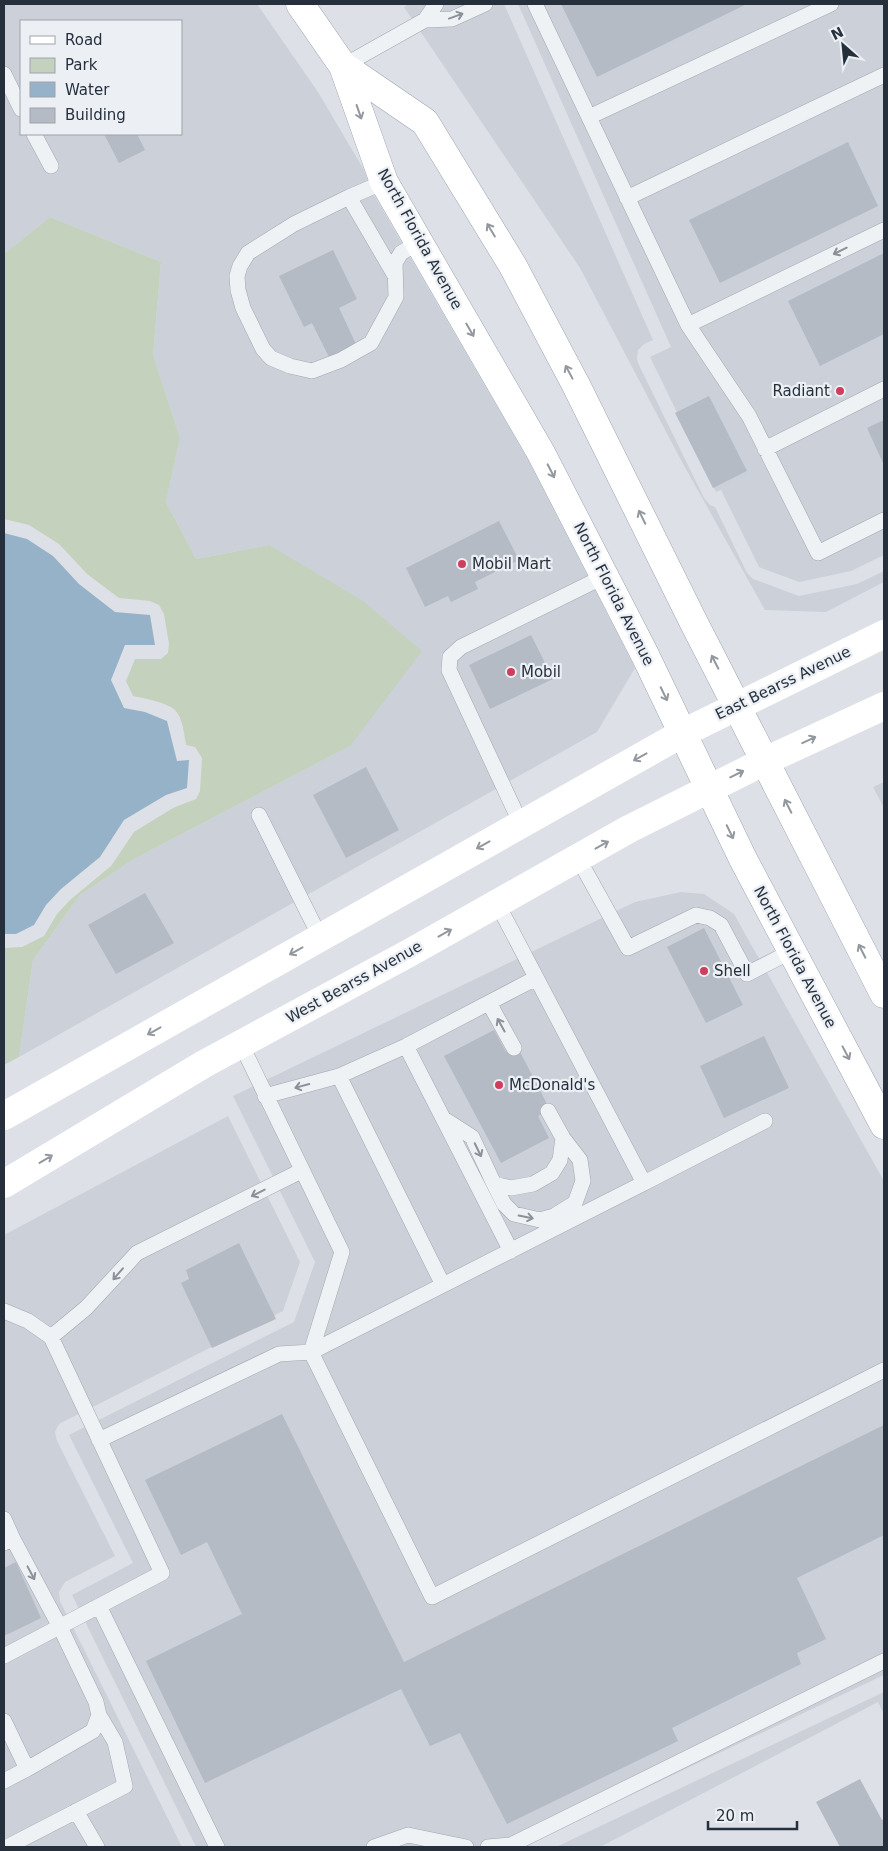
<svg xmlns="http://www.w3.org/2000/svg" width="888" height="1851" viewBox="0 0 888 1851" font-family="'DejaVu Sans',sans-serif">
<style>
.built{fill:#cbd0d9;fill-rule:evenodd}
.green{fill:#c4d1bd}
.water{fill:#96b2c8}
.building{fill:#b4bbc4}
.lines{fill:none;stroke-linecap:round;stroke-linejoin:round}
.lane-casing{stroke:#a2a8b1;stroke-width:16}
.primary-casing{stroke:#9ca6b3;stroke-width:29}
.lane{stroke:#eff2f5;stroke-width:15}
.secondary{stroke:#fff;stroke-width:28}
.primary{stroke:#fff;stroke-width:28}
.oneway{stroke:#8a9199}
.oneway2{stroke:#92989e}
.poi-dot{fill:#d03e5d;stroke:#ecf0f5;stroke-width:2}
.labels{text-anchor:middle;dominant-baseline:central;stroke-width:4.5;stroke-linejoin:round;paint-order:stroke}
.street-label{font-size:15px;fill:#26303d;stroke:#ecf0f5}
.poi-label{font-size:15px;fill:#26303d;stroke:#ecf0f5;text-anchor:start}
</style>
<rect width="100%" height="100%" fill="#dde1e7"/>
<path class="built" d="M 4,4 L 257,4 L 318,92 L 364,170 L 371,190 L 528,460 L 635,668 L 597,732 L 19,1057 L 33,960 L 80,895 L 134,859 L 350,746 L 269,545 L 196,559 L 166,502 L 180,438 L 153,355 L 161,262 L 50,217 L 4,254 ZM 21,21 L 181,21 L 181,134 L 21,134 Z
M 409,4 L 504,4 L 653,340 L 644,344 L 638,350 L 637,358 L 638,363 L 704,498 L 710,505 L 715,507 L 747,573 L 753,579 L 799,596 L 857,584 L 884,571 L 884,582 L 826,612 L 765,610 L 682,462 L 580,268 L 404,7 Z
M 518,4 L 884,4 L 884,555 L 851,571 L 799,582 L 759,567 L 721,490 L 716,492 L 650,357 L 671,347 Z
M 884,782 L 884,808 L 873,787 Z
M 681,892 L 704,894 L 734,914 L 884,1181 L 884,1675 L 521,1847 L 196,1847 L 72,1595 L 133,1563 L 69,1435 L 294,1322 L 315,1262 L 233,1096 L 635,902 Z
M 228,1116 L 300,1262 L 283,1311 L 59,1424 L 55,1432 L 57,1441 L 115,1556 L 65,1582 L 59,1592 L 60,1601 L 182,1847 L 4,1847 L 4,1235 Z
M 884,1692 L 884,1714 L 878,1702 L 600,1847 L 556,1847 Z"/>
<path class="green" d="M 50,217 L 161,262 L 153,355 L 180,438 L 166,502 L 196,559 L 269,545 L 363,601 L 422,651 L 350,746 L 134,859 L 80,895 L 33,960 L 19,1057 L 4,1065 L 4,948 L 22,947 L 44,936 L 57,914 L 70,900 L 111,866 L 134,832 L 173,808 L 196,799 L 200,791 L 202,758 L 195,747 L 186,745 C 184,735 183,718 175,710 C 168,703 144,698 133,696 L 126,681 L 135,659 L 161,659 L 168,653 L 169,644 L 164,614 L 159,605 L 150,601 L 119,598 L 87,574 L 59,544 L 29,525 L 4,519 L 4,254 Z"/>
<path class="water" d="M 4,533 L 27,539 L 53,556 L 79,584 L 115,612 L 150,615 L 155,645 L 125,645 L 111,680 L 124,708 L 145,712 L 167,721 L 177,761 L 189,760 L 187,788 L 166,795 L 124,820 L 100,857 L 61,889 L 46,905 L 34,925 L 16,934 L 4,934 Z"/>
<path class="building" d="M 561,4 L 747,4 L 597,77 Z
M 104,134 L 137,134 L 145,150 L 119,163 Z
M 848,142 L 878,206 L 720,283 L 689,220 Z
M 333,250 L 357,299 L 339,308 L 356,344 L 329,357 L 312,323 L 304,327 L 279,276 Z
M 884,253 L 884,334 L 820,366 L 788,301 Z
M 709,396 L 747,471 L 713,488 L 675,413 Z
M 884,420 L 884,465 L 867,428 Z
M 499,521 L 519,560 L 475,582 L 478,589 L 451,602 L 448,596 L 425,607 L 406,568 Z
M 531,635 L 553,679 L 490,709 L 469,665 Z
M 366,767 L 399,830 L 346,858 L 313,795 Z
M 145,893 L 174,943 L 116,974 L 88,925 Z
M 704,928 L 743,1005 L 706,1023 L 667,947 Z
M 494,1030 L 506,1052 L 517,1046 L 550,1110 L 538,1116 L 549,1138 L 501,1163 L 444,1056 Z
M 764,1036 L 789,1088 L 724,1118 L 700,1066 Z
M 239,1243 L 276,1319 L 212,1348 L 181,1283 L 189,1279 L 186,1270 Z
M 282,1414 L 404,1662 L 884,1425 L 884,1535 L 797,1578 L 826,1639 L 797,1653 L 801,1664 L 672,1728 L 678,1741 L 507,1824 L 460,1733 L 430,1746 L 401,1689 L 205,1783 L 146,1661 L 242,1614 L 207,1542 L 181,1555 L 145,1480 Z
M 16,1562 L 41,1618 L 4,1636 L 4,1568 Z
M 860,1779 L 882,1820 L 884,1819 L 884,1847 L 840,1847 L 816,1802 Z"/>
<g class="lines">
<defs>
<path id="lane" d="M 535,4 L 688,325 L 749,416 L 818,553 L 884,520
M 425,20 L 452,19 L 485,4
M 343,66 L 425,20 L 436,4
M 4,74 L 21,109
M 589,117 L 831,4
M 34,134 L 51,166
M 384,182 L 349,197 L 294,224 L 248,253 L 240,266 L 237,276 L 238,290 L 243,308 L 263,349 L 271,358 L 290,366 L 312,371 L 341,360 L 371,343 L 396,297 L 395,263 L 401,253 L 419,242
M 349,197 L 394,274
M 627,198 L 884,75
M 688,325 L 884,230
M 765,449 L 884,389
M 259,815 L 320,937
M 521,824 L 449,670 L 450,657 L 461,647 L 605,576
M 578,858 L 628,948 L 696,915 L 710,918 L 721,925 L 747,974 L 792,951
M 489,1003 L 514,1048
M 241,1044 L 342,1252 L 311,1352 L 432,1597 L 884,1370
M 406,1046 L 511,1251
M 339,1076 L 443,1285
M 265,1096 L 339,1076 L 406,1046 L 536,978
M 444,1119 L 472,1137 L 494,1184 L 511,1188 L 533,1184 L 552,1173 L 560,1160 L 563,1138
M 644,1183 L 765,1121
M 494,1184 L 504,1204 L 514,1214 L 540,1220 L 554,1216 L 575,1203 L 583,1181 L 580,1160 L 563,1138 L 548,1111
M 4,1311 L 28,1321 L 51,1337 L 162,1573 L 99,1606 L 217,1847
M 51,1337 L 86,1308 L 137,1253 L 301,1171
M 99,1440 L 279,1354 L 311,1352 L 644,1183 L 497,903
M 4,1519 L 13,1539
M 4,1543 L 13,1539 L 60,1627 L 96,1702 L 99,1715 L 93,1731 L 27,1769 L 4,1721
M 4,1656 L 99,1606
M 4,1781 L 27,1769
M 76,1811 L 97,1847
M 7,1847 L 125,1786 L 115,1742 L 99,1715
M 374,1847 L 408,1835 L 466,1847
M 488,1847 L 511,1845 L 884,1661"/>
<path id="primary" d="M 300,4 L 343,66 L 384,182 L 541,453 L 645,655 L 743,859 L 884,1125
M 343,66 L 425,122 L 513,266 L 576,385 L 693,621 L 884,994"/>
</defs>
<use href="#lane" class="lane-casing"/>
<use href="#primary" class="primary-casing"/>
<use href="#lane" class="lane"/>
<path class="secondary" d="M 4,1116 L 683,733 L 884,634
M 4,1184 L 204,1064 L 411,952 L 629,829 L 765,761 L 884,706"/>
<use href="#primary" class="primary"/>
</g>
<defs><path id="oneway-shaft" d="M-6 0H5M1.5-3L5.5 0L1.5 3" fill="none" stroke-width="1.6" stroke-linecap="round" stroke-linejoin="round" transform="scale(1.25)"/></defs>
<g class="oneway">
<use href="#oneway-shaft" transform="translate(456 16) rotate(-20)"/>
<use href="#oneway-shaft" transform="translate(840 251) rotate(154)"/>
<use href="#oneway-shaft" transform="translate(501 1025) rotate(-119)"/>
<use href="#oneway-shaft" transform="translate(302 1086) rotate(165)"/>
<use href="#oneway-shaft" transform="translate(478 1150) rotate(64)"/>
<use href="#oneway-shaft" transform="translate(258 1193) rotate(153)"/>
<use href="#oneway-shaft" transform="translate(526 1217) rotate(11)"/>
<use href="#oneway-shaft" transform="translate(118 1274) rotate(131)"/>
<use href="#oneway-shaft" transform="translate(31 1573) rotate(62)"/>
</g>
<g class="oneway2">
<use href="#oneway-shaft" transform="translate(359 112) rotate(71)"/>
<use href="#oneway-shaft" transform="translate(491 230) rotate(-121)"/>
<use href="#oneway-shaft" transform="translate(470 330) rotate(60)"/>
<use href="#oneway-shaft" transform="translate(569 372) rotate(-118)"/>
<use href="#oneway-shaft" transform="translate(551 471) rotate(63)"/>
<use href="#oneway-shaft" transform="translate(642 517) rotate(-116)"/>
<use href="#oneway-shaft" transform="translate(715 662) rotate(-117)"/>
<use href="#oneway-shaft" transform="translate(664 694) rotate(64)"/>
<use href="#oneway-shaft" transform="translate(809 740) rotate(-25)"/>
<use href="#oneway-shaft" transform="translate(640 757) rotate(151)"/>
<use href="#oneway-shaft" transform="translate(737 774) rotate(-26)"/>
<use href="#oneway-shaft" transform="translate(788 806) rotate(-117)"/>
<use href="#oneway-shaft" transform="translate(730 832) rotate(64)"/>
<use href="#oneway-shaft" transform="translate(483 845) rotate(151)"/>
<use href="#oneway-shaft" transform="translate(602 845) rotate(-29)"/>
<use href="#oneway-shaft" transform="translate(445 933) rotate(-29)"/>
<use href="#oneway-shaft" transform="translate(296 951) rotate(151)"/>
<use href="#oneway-shaft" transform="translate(862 951) rotate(-117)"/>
<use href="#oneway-shaft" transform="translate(154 1031) rotate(151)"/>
<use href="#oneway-shaft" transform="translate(846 1053) rotate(62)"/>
<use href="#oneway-shaft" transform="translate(46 1159) rotate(-31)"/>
</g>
<g class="poi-dot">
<circle cx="840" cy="391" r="5"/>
<circle cx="462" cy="564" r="5"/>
<circle cx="511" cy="672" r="5"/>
<circle cx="704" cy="971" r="5"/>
<circle cx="499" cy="1085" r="5"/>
</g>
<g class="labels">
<g class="street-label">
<text transform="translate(420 239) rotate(61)">North Florida Avenue</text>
<text transform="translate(614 594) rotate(63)">North Florida Avenue</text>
<text transform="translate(783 683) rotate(-26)">East Bearss Avenue</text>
<text transform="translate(795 957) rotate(62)">North Florida Avenue</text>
<text transform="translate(354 982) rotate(-29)">West Bearss Avenue</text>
</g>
<g class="poi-label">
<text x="830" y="391" text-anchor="end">Radiant</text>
<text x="472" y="564">Mobil Mart</text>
<text x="521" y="672">Mobil</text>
<text x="714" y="971">Shell</text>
<text x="509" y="1085">McDonald's</text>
</g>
</g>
<rect width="888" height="1851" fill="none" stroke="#26303d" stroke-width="10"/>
<rect x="20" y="20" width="162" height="115" fill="#ecf0f5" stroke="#9da3ab"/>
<rect x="30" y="36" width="25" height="8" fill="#ffffff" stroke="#9da3ab"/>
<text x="65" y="45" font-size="15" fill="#26303d">Road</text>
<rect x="30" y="58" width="25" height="15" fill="#c4d1bd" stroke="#9da3ab"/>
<text x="65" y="70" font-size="15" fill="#26303d">Park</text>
<rect x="30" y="82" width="25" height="15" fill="#96b2c8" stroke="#9da3ab"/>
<text x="65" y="95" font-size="15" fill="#26303d">Water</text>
<rect x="30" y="108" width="25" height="15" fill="#b4bbc4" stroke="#9da3ab"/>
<text x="65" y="120" font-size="15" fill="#26303d">Building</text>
<g transform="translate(843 45) rotate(333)" stroke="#ecf0f5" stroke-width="4" paint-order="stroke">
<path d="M0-4L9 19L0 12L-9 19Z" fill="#26303d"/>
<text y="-8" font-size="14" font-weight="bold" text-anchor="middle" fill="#26303d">N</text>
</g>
<path d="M708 1821v8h89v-8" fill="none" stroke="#26303d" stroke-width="2.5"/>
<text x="716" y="1821" font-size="15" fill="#26303d" stroke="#ecf0f5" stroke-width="4" paint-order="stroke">20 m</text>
</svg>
